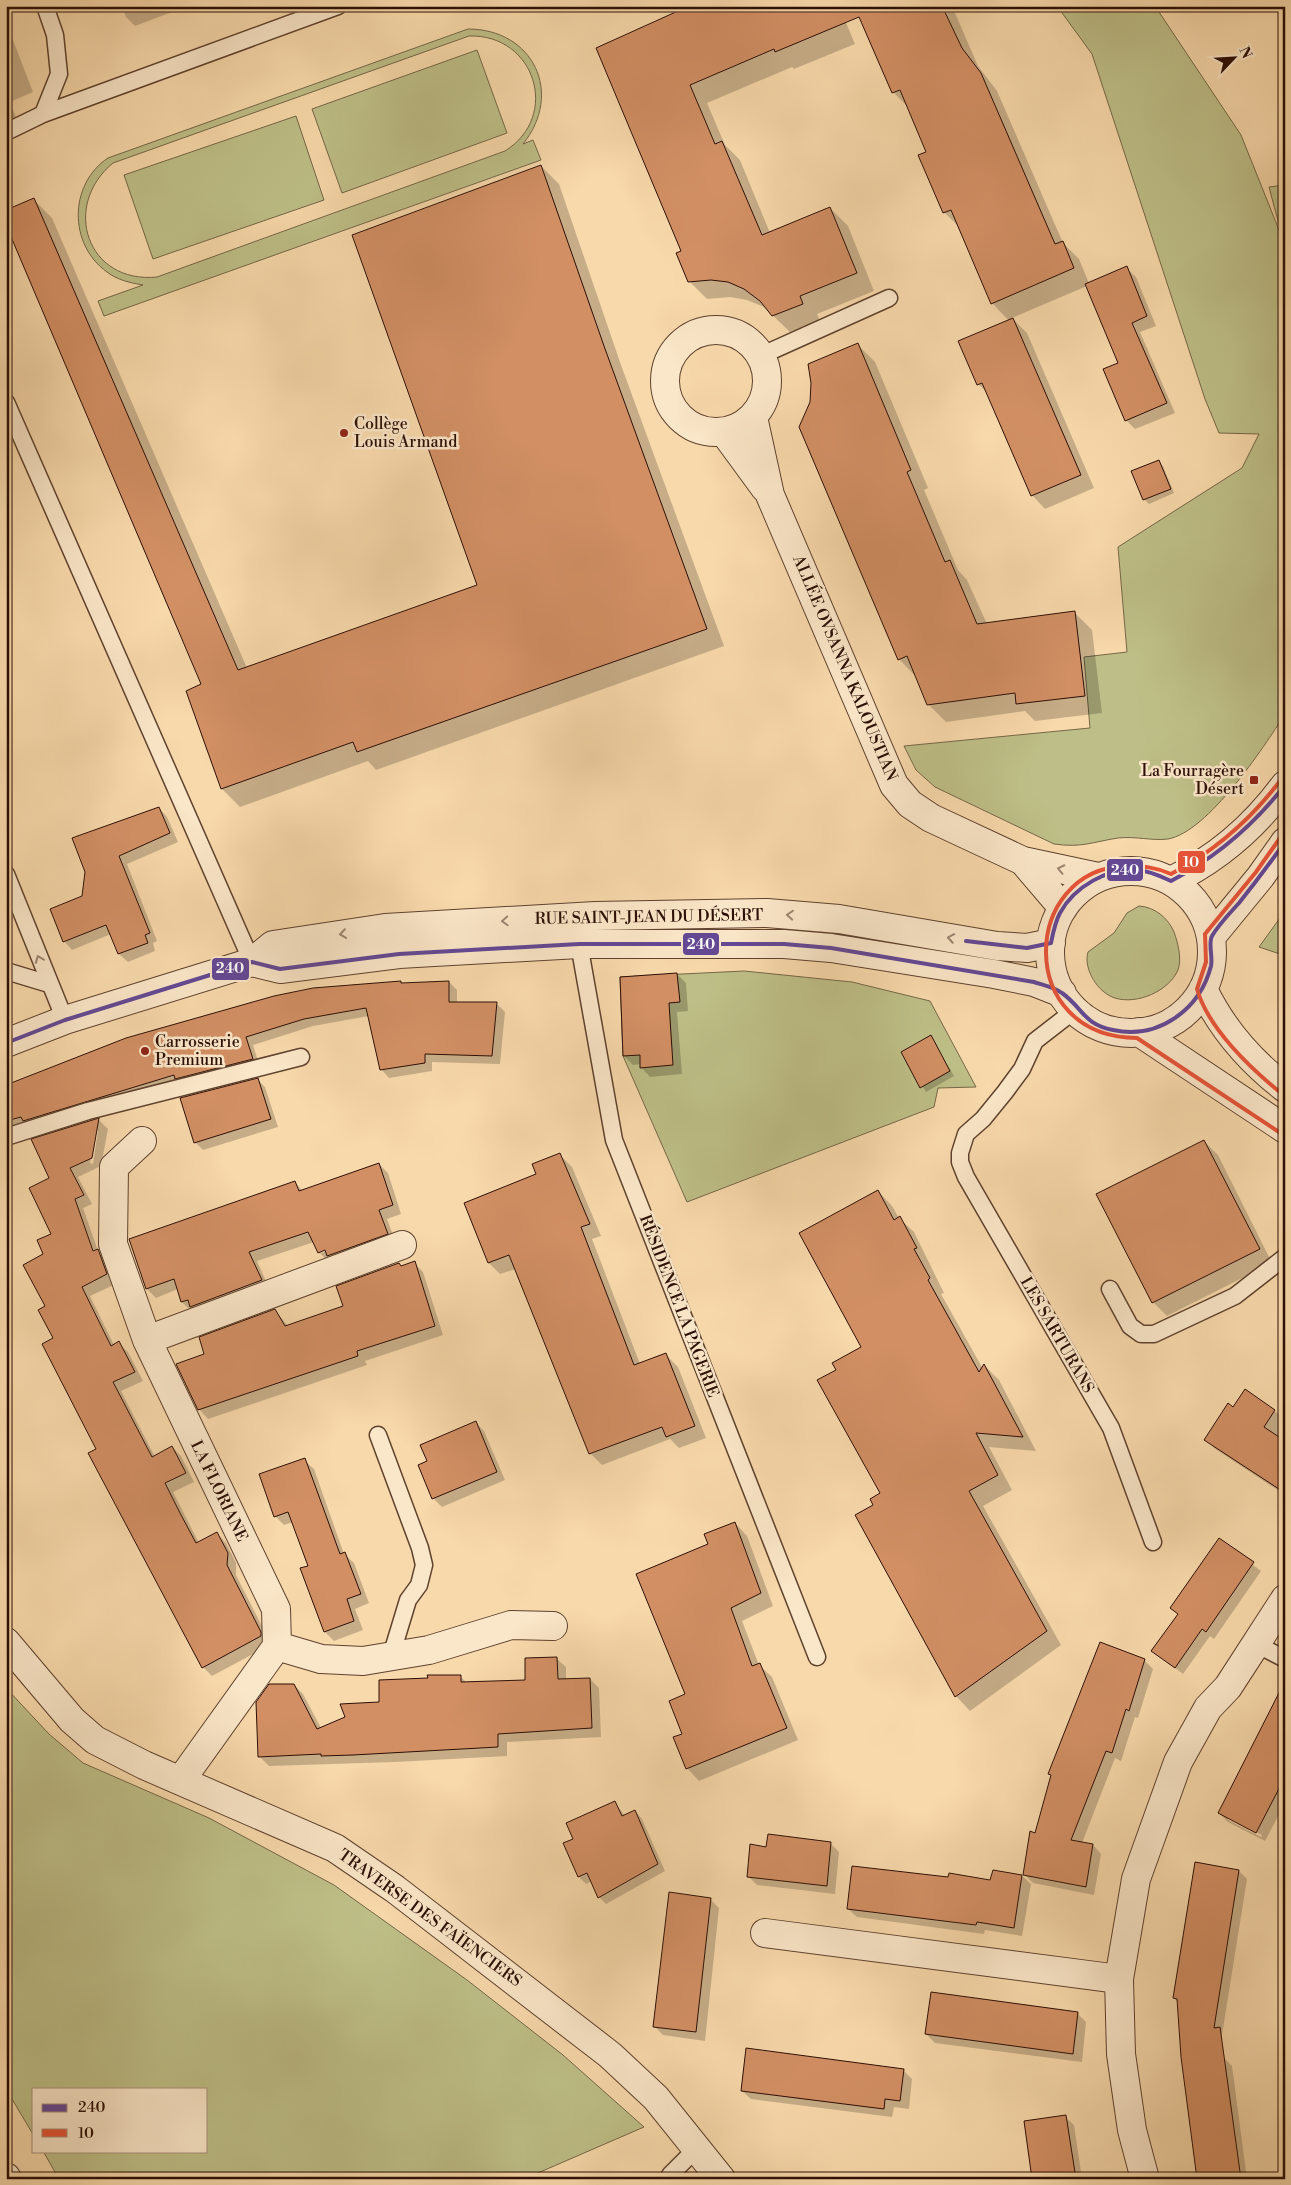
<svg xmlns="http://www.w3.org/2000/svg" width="1291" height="2185" viewBox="0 0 1291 2185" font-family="'Libre Bodoni',serif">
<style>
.green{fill:#bebf88;stroke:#756746;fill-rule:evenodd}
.shadow{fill:#0003;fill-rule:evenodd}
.building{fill:#d28f64;stroke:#2c0f05}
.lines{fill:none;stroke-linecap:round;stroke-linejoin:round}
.service-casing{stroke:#5f422e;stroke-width:19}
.minor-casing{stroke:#5f422e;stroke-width:30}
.tertiary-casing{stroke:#5f422e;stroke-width:30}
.service{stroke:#fae6c8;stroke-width:16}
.minor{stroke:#fae6c8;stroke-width:28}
.tertiary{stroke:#fae6c8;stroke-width:28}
.bus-1-casing{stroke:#fae6c8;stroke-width:8}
.bus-2-casing{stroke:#fae6c8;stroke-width:8}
.bus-1{stroke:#634895;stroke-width:4}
.bus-2{stroke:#e75337;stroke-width:4}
.oneway{stroke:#9d8570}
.poi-dot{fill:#8f2418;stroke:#fae6c8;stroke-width:2}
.labels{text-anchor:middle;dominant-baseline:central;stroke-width:5;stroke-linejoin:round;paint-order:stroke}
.poi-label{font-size:16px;fill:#2c0f05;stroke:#fae6c8;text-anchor:start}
.street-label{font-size:16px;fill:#2c0f05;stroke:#fae6c8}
.line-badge{stroke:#fae6c8;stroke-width:2}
.badge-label{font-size:14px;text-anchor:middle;font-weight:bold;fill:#fff}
</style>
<rect width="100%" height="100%" fill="#f8d9ab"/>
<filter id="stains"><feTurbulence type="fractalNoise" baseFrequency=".004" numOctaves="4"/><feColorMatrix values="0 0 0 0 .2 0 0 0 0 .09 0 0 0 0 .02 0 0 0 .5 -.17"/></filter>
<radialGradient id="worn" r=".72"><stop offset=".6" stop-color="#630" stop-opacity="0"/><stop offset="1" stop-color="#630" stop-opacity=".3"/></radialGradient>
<path class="green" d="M 1057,6 L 1155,6 L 1241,135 L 1283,240 L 1269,187 L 1285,185 L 1285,714 C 1264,747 1208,832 1168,839 C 1152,841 1135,836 1118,838 C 1092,842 1082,848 1054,844 L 935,787 L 916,770 L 904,746 L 1090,728 L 1084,657 L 1127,652 L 1118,547 L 1242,468 L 1259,434 L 1219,433 L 1205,399 L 1092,54 Z
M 468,29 C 533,29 564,93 523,144 L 533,140 L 541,160 L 104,316 L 98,301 L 143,285 C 131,283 117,280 107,272 C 68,244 69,184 108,158 ZM 469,36 C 535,34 561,116 505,151 L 157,277 C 87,284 61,206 113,163 Z
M 477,50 L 507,133 L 342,193 L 312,109 Z
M 296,116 L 324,200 L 153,259 L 124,175 Z
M 1139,906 C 1155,907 1168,918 1174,932 C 1178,943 1182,959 1178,970 C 1169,991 1137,1005 1115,998 C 1098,993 1083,969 1088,952 L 1114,933 L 1127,913 Z
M 1285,911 L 1285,949 L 1280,954 L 1259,947 Z
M 744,971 L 852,982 L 930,1001 L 976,1087 L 938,1088 L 934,1107 L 687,1202 L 623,1056 L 620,977 Z
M 6,1688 L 49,1734 L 83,1763 L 209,1818 L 334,1885 L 467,1980 L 563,2055 L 644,2127 L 524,2179 L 59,2179 L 43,2151 L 206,2151 L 206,2089 L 34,2089 L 34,2136 L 6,2089 Z"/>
<path class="shadow" d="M 122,6 L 188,6 L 135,26 L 126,17 Z
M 693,6 L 839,6 L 855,44 L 794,69 L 792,67 L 707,103 L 725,145 L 740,160 L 770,233 L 830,208 L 848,226 L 874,291 L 817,314 L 820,321 L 791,333 L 764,307 L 747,300 L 730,297 L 707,299 L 689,281 L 635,30 Z
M 871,6 L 952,6 L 978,66 L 997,91 L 1063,243 L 1079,259 L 1089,283 L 1126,268 L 1136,277 L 1156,326 L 1140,332 L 1175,413 L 1135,429 L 1126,420 L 1120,363 L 1087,286 L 1012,318 L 1027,333 L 1094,488 L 1045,509 L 1032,495 L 989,394 L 978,384 L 1009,321 L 992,303 L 961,229 L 944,212 L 927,152 L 910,109 L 893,92 Z
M 6,22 L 33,92 L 10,102 L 16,117 L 6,121 Z
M 541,166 L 559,184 L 621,365 L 724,646 L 376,770 L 368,761 L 240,807 L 222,789 L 187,691 L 203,685 L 34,200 L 52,218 L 247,668 L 478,586 Z
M 857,344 L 875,362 L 928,488 L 924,490 L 958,570 L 967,580 L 987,624 L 1074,612 L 1092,630 L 1102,713 L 1035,721 L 1025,711 L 946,722 L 928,704 L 917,678 L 899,659 Z
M 1158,461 L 1163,466 L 1174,493 L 1149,504 L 1144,499 Z
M 159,808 L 167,817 L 178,842 L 127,864 L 157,941 L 153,943 L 155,951 L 128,962 L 119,954 L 111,934 L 72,950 L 64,941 L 84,897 Z
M 677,974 L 686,983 L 688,1011 L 677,1012 L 682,1074 L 650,1077 L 641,1067 L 641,1064 L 633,1065 L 624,1056 Z
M 400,982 L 402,984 L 449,982 L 457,990 L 457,1003 L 497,1004 L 505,1012 L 500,1064 L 432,1062 L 432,1071 L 389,1078 L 381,1069 L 369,1016 L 313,1026 L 253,1045 L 260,1067 L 10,1130 L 6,1127 L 6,1086 Z
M 930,1037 L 954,1076 L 926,1092 L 902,1052 Z
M 258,1080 L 265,1087 L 278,1127 L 203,1150 L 195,1142 Z
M 99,1120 L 108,1129 L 101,1166 L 78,1177 L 92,1204 L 83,1208 L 98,1251 L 107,1260 L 116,1284 L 90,1296 L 114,1345 L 118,1343 L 128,1352 L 143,1381 L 121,1391 L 155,1457 L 172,1447 L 181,1456 L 194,1482 L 173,1492 L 199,1543 L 217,1534 L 226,1543 L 236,1563 L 236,1575 L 270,1642 L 270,1645 L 212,1676 L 203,1667 L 98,1449 L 54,1338 L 46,1306 L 45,1254 L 53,1234 L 51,1178 L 33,1140 ZM 96,1131 L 98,1131 L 93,1164 L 90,1163 Z
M 1204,1141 L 1218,1155 L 1272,1263 L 1167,1316 L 1153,1302 Z
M 560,1155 L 572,1167 L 601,1236 L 592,1239 L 640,1364 L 666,1355 L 678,1367 L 706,1438 L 679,1448 L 670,1439 L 602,1465 L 590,1453 L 516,1269 L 500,1274 L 489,1263 L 538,1175 Z
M 379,1164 L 388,1173 L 401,1214 L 387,1219 L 396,1243 L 328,1261 L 319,1252 L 314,1242 L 257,1261 L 270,1290 L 191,1311 L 182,1302 L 178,1289 L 156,1298 L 147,1289 L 130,1240 L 295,1183 L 303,1191 ZM 330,1247 L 331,1249 L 321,1253 L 321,1250 Z
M 878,1191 L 892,1206 L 899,1218 L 914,1232 L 944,1293 L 941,1294 L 983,1369 L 985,1366 L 999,1380 L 1036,1451 L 989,1447 L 1012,1490 L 983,1506 L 1061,1645 L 970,1711 L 956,1696 L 875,1506 L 881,1493 L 837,1370 L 863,1347 Z
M 414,1263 L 423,1272 L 443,1335 L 365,1361 L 367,1365 L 208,1419 L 199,1409 L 275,1310 L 288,1326 L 344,1307 L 402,1267 Z
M 1245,1391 L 1285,1418 L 1285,1495 L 1214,1448 L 1206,1439 L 1234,1408 Z
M 476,1423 L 484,1431 L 505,1480 L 442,1507 L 433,1498 L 428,1462 Z
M 304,1460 L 314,1469 L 344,1554 L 354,1563 L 369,1603 L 355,1609 L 363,1630 L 334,1641 L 325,1632 L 309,1566 L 293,1522 L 284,1525 L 275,1516 Z
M 735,1523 L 747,1536 L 773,1606 L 742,1621 L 759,1665 L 772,1677 L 798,1740 L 699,1781 L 687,1768 L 684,1735 L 709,1545 Z
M 1220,1540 L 1261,1571 L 1214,1639 L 1210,1636 L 1183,1674 L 1153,1651 L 1179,1615 L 1172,1608 Z
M 556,1658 L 566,1667 L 566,1680 L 590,1679 L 599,1688 L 601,1737 L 507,1742 L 507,1756 L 395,1762 L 269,1766 L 259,1756 L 294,1685 L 303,1694 L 321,1728 L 380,1703 L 460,1676 L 467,1683 L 527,1681 Z
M 1144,1660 L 1153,1669 L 1138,1718 L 1135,1717 L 1121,1761 L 1115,1758 L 1082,1843 L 1093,1845 L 1101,1854 L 1094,1895 L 1033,1883 L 1024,1874 L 1052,1776 L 1049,1774 Z
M 1285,1696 L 1285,1803 L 1265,1841 L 1228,1822 L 1219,1813 ZM 1228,1817 L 1262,1835 L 1261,1837 L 1228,1820 Z
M 615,1803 L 625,1816 L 635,1811 L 642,1819 L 665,1871 L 606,1904 L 599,1897 L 592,1881 L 586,1884 L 579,1877 L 574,1840 Z
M 831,1844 L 839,1852 L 835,1894 L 757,1885 L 748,1876 L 767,1849 Z
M 1239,1871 L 1247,1879 L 1218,2060 L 1224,2058 L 1232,2066 L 1247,2179 L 1198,2179 L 1178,2002 L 1174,1998 Z
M 1022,1876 L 1031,1884 L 1022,1936 L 985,1930 L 984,1934 L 857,1917 L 848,1909 L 949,1878 L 991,1881 Z
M 710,1899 L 719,1908 L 705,2041 L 663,2035 L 654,2026 Z
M 1077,2013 L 1086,2022 L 1082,2062 L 935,2043 L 926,2034 Z
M 903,2070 L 912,2079 L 909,2109 L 894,2107 L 892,2117 L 751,2099 L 742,2091 Z
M 1065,2117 L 1074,2125 L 1082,2179 L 1034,2179 Z
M 873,2173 L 879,2179 L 845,2179 Z"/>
<path class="building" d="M 689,6 L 942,6 L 962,48 L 981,73 L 1055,244 L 1063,241 L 1074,268 L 991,304 L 951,210 L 943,213 L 918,155 L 926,152 L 900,90 L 892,93 L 859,17 L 775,52 L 774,49 L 690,85 L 715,144 L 722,141 L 762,235 L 830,207 L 857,273 L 800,296 L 803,304 L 772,316 L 760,301 L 744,289 L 728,282 L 711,280 L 688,282 L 676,253 L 681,251 L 596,48 Z
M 541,165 L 604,346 L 707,629 L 357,752 L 353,742 L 221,789 L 186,691 L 201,684 L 6,225 L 6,210 L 34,198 L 238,670 L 477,585 L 352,235 Z
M 1127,266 L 1147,316 L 1132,323 L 1167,403 L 1125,421 L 1103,369 L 1118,363 L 1085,284 Z
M 1013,318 L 1081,475 L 1031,496 L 982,383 L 977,385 L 958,341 Z
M 858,343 L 911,470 L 907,472 L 945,562 L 950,560 L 977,624 L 1075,611 L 1085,696 L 1016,704 L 1015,693 L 927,705 L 907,656 L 898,660 L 799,427 L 810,402 L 811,383 L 808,364 Z
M 1159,460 L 1171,489 L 1143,500 L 1131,471 Z
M 159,807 L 170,833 L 119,856 L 150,933 L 145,935 L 148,943 L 118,954 L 106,925 L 63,942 L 50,909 L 82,896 L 85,872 L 72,838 Z
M 677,973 L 680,1002 L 669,1003 L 673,1065 L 640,1068 L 640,1055 L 623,1056 L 620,977 Z
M 401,981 L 401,983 L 449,981 L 449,1002 L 497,1002 L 492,1056 L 425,1054 L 425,1063 L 380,1070 L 366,1008 L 304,1019 L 246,1037 L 253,1059 L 175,1079 L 174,1075 L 23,1121 L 21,1117 L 6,1121 L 6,1085 L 126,1038 L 274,996 L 313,988 Z
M 931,1035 L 950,1071 L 920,1088 L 901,1052 Z
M 258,1078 L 271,1119 L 194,1143 L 180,1098 Z
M 99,1118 L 92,1158 L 70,1168 L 84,1195 L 75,1199 L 93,1251 L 98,1249 L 107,1274 L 82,1287 L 111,1346 L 119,1341 L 135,1372 L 113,1382 L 152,1457 L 172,1446 L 186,1473 L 165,1483 L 180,1513 L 196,1543 L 217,1532 L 228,1553 L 227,1565 L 261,1632 L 261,1636 L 202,1668 L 88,1453 L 96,1449 L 42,1344 L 53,1338 L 38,1310 L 45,1306 L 23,1265 L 43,1254 L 37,1240 L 51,1234 L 29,1188 L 49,1178 L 31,1139 Z
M 1204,1140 L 1260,1249 L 1152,1303 L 1096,1194 Z
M 560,1153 L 590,1224 L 581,1227 L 634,1365 L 666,1353 L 695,1426 L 666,1437 L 662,1427 L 589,1454 L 509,1255 L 488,1263 L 464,1203 L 536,1174 L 532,1164 Z
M 379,1163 L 393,1205 L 379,1210 L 388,1234 L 327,1256 L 325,1250 L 318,1253 L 308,1232 L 249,1252 L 262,1280 L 190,1307 L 188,1300 L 181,1302 L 174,1279 L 146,1289 L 129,1239 L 295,1181 L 299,1191 Z
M 878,1190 L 894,1220 L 900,1216 L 917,1248 L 914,1249 L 930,1278 L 928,1280 L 979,1372 L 984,1364 L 1023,1437 L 976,1433 L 998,1475 L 969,1491 L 1047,1631 L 955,1697 L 855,1515 L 873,1505 L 870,1499 L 880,1493 L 817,1380 L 836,1370 L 832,1363 L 861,1347 L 799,1233 Z
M 415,1261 L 435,1326 L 357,1351 L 358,1356 L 198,1410 L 176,1364 L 204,1354 L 199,1337 L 275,1309 L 285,1326 L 343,1306 L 336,1286 L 399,1263 L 401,1266 Z
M 1245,1389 L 1275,1410 L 1264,1427 L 1285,1441 L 1285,1493 L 1204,1440 L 1228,1403 L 1233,1407 Z
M 476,1421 L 497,1472 L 432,1499 L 418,1465 L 427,1461 L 420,1445 Z
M 305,1458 L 340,1554 L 345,1552 L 361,1594 L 347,1599 L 354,1621 L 324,1632 L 300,1568 L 308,1566 L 288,1512 L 274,1517 L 259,1474 Z
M 735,1522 L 761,1593 L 731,1608 L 752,1666 L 760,1663 L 787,1728 L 686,1769 L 673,1737 L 682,1734 L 669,1701 L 685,1694 L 636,1574 L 708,1544 L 704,1534 Z
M 1219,1538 L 1254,1562 L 1206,1632 L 1202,1629 L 1175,1668 L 1151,1651 L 1178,1614 L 1170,1608 Z
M 1100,1642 L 1145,1659 L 1129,1711 L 1126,1709 L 1112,1753 L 1106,1751 L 1071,1840 L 1093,1844 L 1086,1887 L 1023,1875 L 1030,1831 L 1035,1833 L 1051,1775 L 1048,1774 Z
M 557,1657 L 558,1679 L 590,1678 L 592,1728 L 498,1734 L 498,1747 L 353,1755 L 321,1756 L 321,1754 L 258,1757 L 256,1702 L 269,1684 L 294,1684 L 317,1729 L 345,1717 L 340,1704 L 379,1702 L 379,1680 L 428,1678 L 427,1675 L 461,1675 L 461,1682 L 525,1680 L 525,1658 Z
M 1285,1681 L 1285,1777 L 1256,1833 L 1218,1813 Z
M 615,1801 L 622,1816 L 635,1810 L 658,1864 L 598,1898 L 587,1873 L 578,1877 L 563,1843 L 573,1839 L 566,1823 Z
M 768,1834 L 831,1842 L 827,1886 L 747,1877 L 750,1844 L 766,1847 Z
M 1195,1862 L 1239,1870 L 1214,2028 L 1220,2027 L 1241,2179 L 1197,2179 L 1181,2057 L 1177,1999 L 1173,1998 Z
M 852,1866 L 948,1877 L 949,1873 L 990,1880 L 993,1870 L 1022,1875 L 1014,1928 L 977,1922 L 976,1925 L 847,1909 Z
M 669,1892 L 711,1898 L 696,2032 L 653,2027 Z
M 931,1992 L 1078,2012 L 1073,2054 L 925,2034 Z
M 746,2048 L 904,2069 L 900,2101 L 885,2099 L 884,2109 L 741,2091 Z
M 1066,2115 L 1076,2179 L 1032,2179 L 1024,2121 Z"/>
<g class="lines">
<defs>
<path id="service" d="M 43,114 L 59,74 L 55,35 L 45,6
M 6,132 L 43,114 L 338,6
M 760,356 L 889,298
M 6,402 L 252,962
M 6,874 L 65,1020
M 579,944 L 614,1140 L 817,1657
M 6,971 L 49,984
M 1075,1010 L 1035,1041 L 1022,1069 L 1005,1092 L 983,1119 L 966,1134 L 960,1153 L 960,1162 L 966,1177 L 1111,1428 L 1153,1542
M 6,1137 L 88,1111 L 301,1057
M 1110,1289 L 1130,1326 L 1141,1334 L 1154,1334 L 1235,1296 L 1285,1257
M 378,1435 L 420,1548 L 424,1565 L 419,1585 L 408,1600 L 391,1656
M 1254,1643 L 1285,1659
M 670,2179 L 670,2175 L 697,2148"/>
<path id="minor" d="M665 381a51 51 0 1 1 102 0a51 51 0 1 1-102 0Z
M 753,417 L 770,495 L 894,785 L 910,804 L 931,818 L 1023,861 L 1098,877
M 724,432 L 765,488
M 1023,861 L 1063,908
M 142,1141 L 114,1167 L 113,1244 L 147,1340 L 276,1609 L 277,1646 L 181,1780
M 147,1340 L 402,1245
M 6,1642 L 72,1720 L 95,1740 L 144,1765 L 335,1848 L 395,1889 L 610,2055 L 656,2098 L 721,2179
M 277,1646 L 321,1659 L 363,1661 L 429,1650 L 511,1625 L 553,1626
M 765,1933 L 1119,1979
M 6,2177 L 7,2179
M 1145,2179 L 1132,2130 L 1121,2054 L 1119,1979 L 1136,1879 L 1178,1762 L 1208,1708 L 1228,1687 L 1285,1599"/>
<path id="tertiary" d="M1050 952a81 81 0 1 1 162 0a81 81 0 1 1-162 0Z
M 1171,881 C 1217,859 1255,826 1285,785
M 1211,937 L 1261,876 L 1285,842
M 252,962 L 280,969 L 399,954 L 579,944 L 784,944 L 831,948 L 994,974 L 1034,982 L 1062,993
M 1203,989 C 1222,1029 1250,1061 1285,1088
M 1139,1032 L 1285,1129
M 6,1043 L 65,1020 L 252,962 L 273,945 L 385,928 L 595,916 L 767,913 L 839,919 L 997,946 L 1027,948 L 1051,943"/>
</defs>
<use href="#service" class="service-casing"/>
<use href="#minor" class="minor-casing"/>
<use href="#tertiary" class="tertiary-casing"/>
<use href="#service" class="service"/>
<use href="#minor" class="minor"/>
<use href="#tertiary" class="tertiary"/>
<defs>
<path id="bus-1" d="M 966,941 L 1027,948 L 1051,943 C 1053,933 1055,922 1060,913 C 1074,887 1108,867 1138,870 C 1150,871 1160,876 1171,881 C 1217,857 1253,826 1285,785
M 6,1043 L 65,1020 L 252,962 L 280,969 L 399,954 L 579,944 L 784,944 L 831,948 L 1034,982 C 1043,985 1054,987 1062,993 C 1083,1008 1083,1024 1113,1030 C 1159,1040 1200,1009 1211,966 C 1213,957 1208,943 1212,936 C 1219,924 1230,913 1239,903 C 1255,883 1270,863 1285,842"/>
<path id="bus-2" d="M 1280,781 C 1250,820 1215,851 1171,874 C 1155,867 1143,866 1126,866 C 1021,869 1014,1037 1137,1038 L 1282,1134
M 1280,838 L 1256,872 L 1205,934 L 1206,962 L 1197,989 C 1208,1028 1250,1068 1281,1093"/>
</defs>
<use href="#bus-1" class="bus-1-casing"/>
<use href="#bus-2" class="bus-2-casing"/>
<use href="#bus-1" class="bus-1"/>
<use href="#bus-2" class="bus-2"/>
</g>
<defs><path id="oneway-chevron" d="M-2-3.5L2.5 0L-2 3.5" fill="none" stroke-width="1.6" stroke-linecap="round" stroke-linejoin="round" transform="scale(1.25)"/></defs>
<g class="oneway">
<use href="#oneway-chevron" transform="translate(1061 869) rotate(-168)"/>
<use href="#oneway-chevron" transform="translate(790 915) rotate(-175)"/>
<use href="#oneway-chevron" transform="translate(505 921) rotate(177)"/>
<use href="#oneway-chevron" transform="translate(343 934) rotate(172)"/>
<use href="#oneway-chevron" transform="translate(951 938) rotate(-170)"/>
<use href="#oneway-chevron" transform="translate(39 959) rotate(-111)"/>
</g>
<g class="poi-dot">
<circle cx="344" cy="433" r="5"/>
<rect x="1249" y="775" width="10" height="10" rx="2.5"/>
<circle cx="145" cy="1051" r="5"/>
</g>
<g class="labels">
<g class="poi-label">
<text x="354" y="424">Collège<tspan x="354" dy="18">Louis Armand</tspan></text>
<text x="1244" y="771" text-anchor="end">La Fourragère<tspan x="1244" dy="18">Désert</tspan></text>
<text x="155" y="1042">Carrosserie<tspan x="155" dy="18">Premium</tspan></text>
</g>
<g class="street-label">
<text transform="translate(845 668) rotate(67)">ALLÉE OVSANNA KALOUSTIAN</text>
<text transform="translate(649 917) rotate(-1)">RUE SAINT-JEAN DU DÉSERT</text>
<text transform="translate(679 1306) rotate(69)">RÉSIDENCE LA PAGERIE</text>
<text transform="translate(1057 1335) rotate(60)">LES SARTURANS</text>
<text transform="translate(219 1491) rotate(64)">LA FLORIANE</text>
<text transform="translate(430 1918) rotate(36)">TRAVERSE DES FAÏENCIERS</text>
</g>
</g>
<g class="line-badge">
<rect x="1177" y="850" width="29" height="24" rx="5" fill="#e75337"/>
<rect x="1106" y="858" width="38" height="24" rx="5" fill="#634895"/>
<rect x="682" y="932" width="38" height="24" rx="5" fill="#634895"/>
<rect x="211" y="957" width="39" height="24" rx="5" fill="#634895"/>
</g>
<g class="badge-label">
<text x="1191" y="867">10</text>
<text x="1125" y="875">240</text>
<text x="701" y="949">240</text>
<text x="230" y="973">240</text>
</g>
<rect width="1291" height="2185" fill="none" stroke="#f8d9ab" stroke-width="25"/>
<rect x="8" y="8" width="1276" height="2170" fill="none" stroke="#2c0f05" stroke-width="2.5"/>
<rect x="12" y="12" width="1266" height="2160" fill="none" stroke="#2c0f05"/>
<rect x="32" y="2088" width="175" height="65" fill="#fae6c8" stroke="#a8907a"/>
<rect x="42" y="2104" width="25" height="8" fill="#634895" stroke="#a8907a"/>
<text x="78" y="2112" font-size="15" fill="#2c0f05">240</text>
<rect x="42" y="2129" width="25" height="8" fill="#e75337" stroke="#a8907a"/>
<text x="78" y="2138" font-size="15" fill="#2c0f05">10</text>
<g transform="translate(1234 58) rotate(65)" stroke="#fae6c8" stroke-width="4" paint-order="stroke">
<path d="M0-4L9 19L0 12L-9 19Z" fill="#2c0f05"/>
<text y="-8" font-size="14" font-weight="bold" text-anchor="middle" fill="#2c0f05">N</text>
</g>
<rect width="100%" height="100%" filter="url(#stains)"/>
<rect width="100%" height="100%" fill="url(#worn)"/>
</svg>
